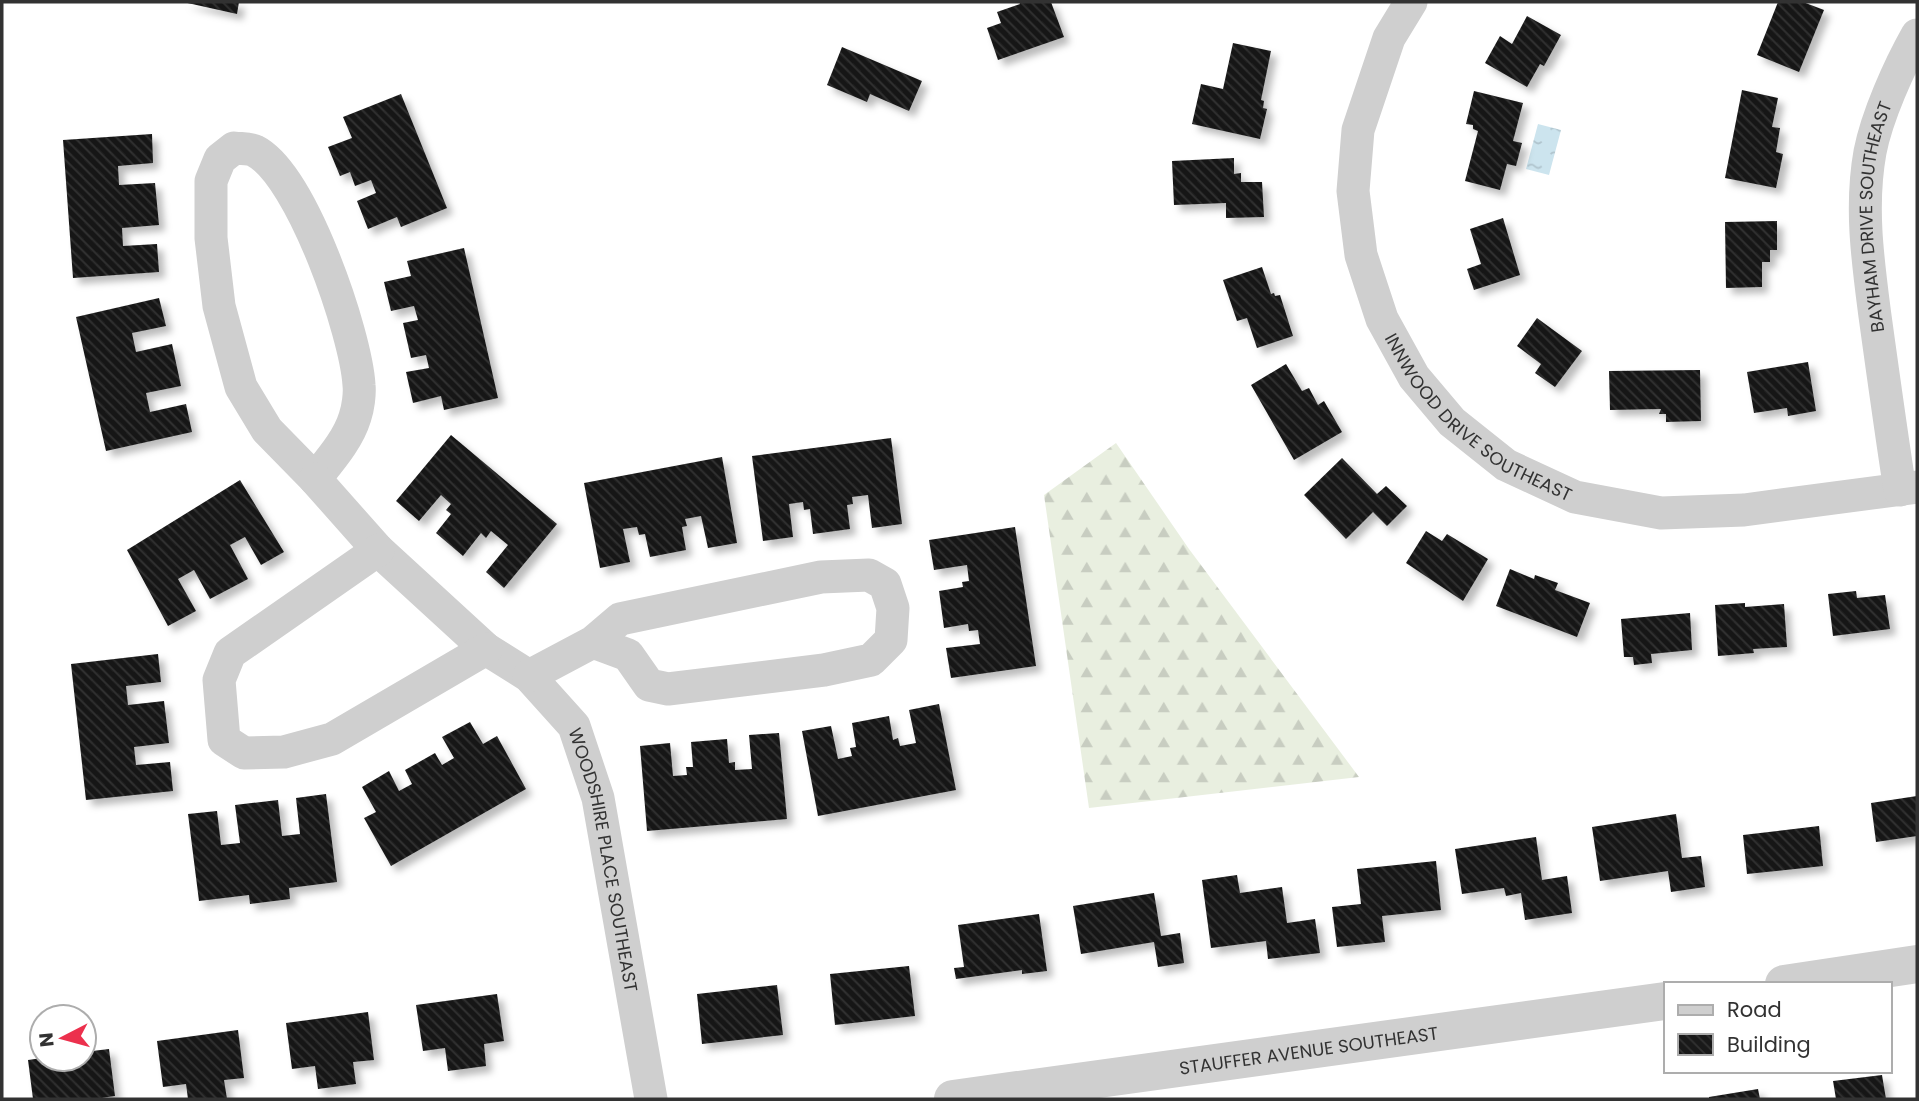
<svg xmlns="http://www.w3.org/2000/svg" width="1919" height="1101" viewBox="0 0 1919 1101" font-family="Poppins,sans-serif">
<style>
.forest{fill:url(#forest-firs)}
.water{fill:url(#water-ripples)}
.building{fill:url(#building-back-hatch);filter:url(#shadow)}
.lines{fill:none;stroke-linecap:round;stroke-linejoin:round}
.minor{stroke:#cfcfcf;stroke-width:33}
.tertiary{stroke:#cfcfcf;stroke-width:38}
.labels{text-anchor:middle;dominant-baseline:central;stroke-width:7;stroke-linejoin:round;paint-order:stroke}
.street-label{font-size:18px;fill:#323232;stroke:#fff}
</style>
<defs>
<pattern id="forest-firs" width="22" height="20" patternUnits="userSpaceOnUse" patternTransform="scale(1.75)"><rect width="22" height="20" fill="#e9efe0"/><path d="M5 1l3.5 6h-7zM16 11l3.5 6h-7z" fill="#c8cdc1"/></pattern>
<pattern id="water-ripples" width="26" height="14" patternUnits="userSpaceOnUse" patternTransform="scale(1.75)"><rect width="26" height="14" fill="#cce4ee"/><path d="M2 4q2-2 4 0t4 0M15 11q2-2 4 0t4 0" fill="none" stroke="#b0c4cd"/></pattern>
<pattern id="building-back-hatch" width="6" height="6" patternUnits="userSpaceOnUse" patternTransform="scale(1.75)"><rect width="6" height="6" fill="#191919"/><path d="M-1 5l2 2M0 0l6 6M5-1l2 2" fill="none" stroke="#323232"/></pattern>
<filter id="shadow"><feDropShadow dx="6" dy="6" stdDeviation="3.5" flood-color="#0004"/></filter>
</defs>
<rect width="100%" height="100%" fill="#fff"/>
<path class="forest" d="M 1116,443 L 1189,549 L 1359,777 L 1089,808 L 1044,495 Z"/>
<path class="water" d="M 1538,124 L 1561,130 L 1549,175 L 1526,169 Z"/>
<path class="building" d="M 183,2 L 239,2 L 237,14 Z
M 1019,2 L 1051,2 L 1064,37 L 998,60 L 987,28 L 1001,23 L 997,12 L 1020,4 Z
M 1778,2 L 1803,2 L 1824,10 L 1799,72 L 1757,55 Z
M 1527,16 L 1561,35 L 1544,66 L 1540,64 L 1527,87 L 1485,63 L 1500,36 L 1512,44 Z
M 1233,43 L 1271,51 L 1261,100 L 1264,101 L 1263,108 L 1267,109 L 1260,139 L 1192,124 L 1201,84 L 1223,89 Z
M 842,47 L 922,81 L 909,111 L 870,94 L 867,102 L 827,85 Z
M 1742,90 L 1778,98 L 1772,127 L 1780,128 L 1776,152 L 1783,154 L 1776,188 L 1725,178 Z
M 1474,91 L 1523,103 L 1513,141 L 1522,143 L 1516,166 L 1507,164 L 1500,190 L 1465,181 L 1478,131 L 1473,129 L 1473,125 L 1466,124 Z
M 401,94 L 447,208 L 401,227 L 397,217 L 368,229 L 357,201 L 376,193 L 371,180 L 355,186 L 350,172 L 340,176 L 328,147 L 352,138 L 343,117 Z
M 152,134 L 153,163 L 118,166 L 119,185 L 155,183 L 159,225 L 122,228 L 123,246 L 157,244 L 159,272 L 73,278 L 63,140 Z
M 1234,158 L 1234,174 L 1241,173 L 1241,182 L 1262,182 L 1264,217 L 1226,218 L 1226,203 L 1174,205 L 1172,161 Z
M 1503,218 L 1520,275 L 1474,290 L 1467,269 L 1481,264 L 1470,229 Z
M 1777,221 L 1777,250 L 1770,250 L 1770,262 L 1762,262 L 1762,287 L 1726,288 L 1725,222 Z
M 464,248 L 498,398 L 444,410 L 441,396 L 413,403 L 406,372 L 429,368 L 426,355 L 411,358 L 403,323 L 418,320 L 414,306 L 391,311 L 384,282 L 411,276 L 407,261 Z
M 1262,267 L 1271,294 L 1274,293 L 1275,296 L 1280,295 L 1293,336 L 1257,348 L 1247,318 L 1237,321 L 1223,280 Z
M 159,298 L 166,326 L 132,333 L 136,352 L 172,344 L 181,386 L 146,393 L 150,412 L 186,404 L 192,432 L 106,451 L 76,317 Z
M 1537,318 L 1582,351 L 1555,387 L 1535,373 L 1541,364 L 1517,346 Z
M 1808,362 L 1816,411 L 1788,416 L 1787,408 L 1754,413 L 1747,372 Z
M 1286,364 L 1302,391 L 1309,388 L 1318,405 L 1324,401 L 1342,432 L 1294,460 L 1251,385 Z
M 1700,370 L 1701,421 L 1666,422 L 1666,414 L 1659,414 L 1661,409 L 1610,410 L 1609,371 Z
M 451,435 L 557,524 L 504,588 L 486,572 L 508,545 L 491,531 L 486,538 L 481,533 L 463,556 L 436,533 L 451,514 L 446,510 L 451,504 L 441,495 L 419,521 L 396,501 Z
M 891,438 L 902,524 L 872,528 L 868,495 L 852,497 L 853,504 L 847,505 L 850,529 L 813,534 L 810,509 L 804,510 L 803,502 L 789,504 L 793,537 L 763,541 L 752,456 Z
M 722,457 L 737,543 L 708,548 L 701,516 L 685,519 L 687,526 L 682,527 L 686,550 L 650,557 L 645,534 L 639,535 L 637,527 L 623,529 L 630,562 L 600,568 L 584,483 Z
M 1342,458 L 1377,494 L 1386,486 L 1407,506 L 1387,526 L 1373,512 L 1346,539 L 1304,495 Z
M 240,480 L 284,552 L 261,565 L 245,537 L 230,545 L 248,579 L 210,599 L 194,570 L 178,579 L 196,611 L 168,626 L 127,550 Z
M 1015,527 L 1036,666 L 951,678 L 946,648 L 980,644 L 978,630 L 969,631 L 968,624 L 944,628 L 939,591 L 963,587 L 962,582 L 969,581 L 967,565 L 934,570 L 929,540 Z
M 1426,531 L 1442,541 L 1447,534 L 1488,559 L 1463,601 L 1406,563 Z
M 1510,569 L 1534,579 L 1535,575 L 1558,583 L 1555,590 L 1590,603 L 1577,637 L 1496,606 Z
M 1856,591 L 1857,598 L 1885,595 L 1890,629 L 1833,636 L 1828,594 Z
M 1745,603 L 1745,607 L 1784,604 L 1787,647 L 1753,649 L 1754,653 L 1718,656 L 1715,605 Z
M 1690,613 L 1692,650 L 1651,654 L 1652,663 L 1634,665 L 1633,657 L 1624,657 L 1621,619 Z
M 158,654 L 161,682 L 126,686 L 128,705 L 164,701 L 169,743 L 134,747 L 136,765 L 170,762 L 173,791 L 86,800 L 71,664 Z
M 939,704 L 956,790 L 818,816 L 802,731 L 831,726 L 838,759 L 852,756 L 850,748 L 856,747 L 852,723 L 889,716 L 893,740 L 898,738 L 900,746 L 916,743 L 909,710 Z
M 470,722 L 483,744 L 497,736 L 526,789 L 391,866 L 364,818 L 376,812 L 362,787 L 389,771 L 399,791 L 412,784 L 405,770 L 435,753 L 442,765 L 454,758 L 442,737 Z
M 779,733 L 787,819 L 647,831 L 640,746 L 670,743 L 673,776 L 687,775 L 686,767 L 693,767 L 691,742 L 727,739 L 729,763 L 735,762 L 735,770 L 752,769 L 749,735 Z
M 326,794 L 337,882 L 289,888 L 290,899 L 250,904 L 249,895 L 199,901 L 188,814 L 217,811 L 221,845 L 240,843 L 235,805 L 278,800 L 282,836 L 300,834 L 296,798 Z
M 1917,796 L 1917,836 L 1876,842 L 1871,803 Z
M 1676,814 L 1682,858 L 1701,856 L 1705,887 L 1671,892 L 1668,871 L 1600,881 L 1592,827 Z
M 1819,826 L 1823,866 L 1747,874 L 1743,835 Z
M 1536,837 L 1542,880 L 1567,876 L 1572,913 L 1525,920 L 1521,893 L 1506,896 L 1504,888 L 1462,894 L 1455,849 Z
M 1436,861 L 1441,910 L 1382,916 L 1385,942 L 1337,947 L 1332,907 L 1361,904 L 1357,869 Z
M 1237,875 L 1240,893 L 1282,887 L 1287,923 L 1315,919 L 1320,953 L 1268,959 L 1266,941 L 1211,948 L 1202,880 Z
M 1154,893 L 1161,936 L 1180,933 L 1184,963 L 1158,967 L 1154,942 L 1081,954 L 1073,906 Z
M 1039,914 L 1047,971 L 1022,974 L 1022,970 L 956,979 L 954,968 L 964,967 L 958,925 Z
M 909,966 L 915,1016 L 835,1025 L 830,974 Z
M 777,985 L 783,1035 L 702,1044 L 697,994 Z
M 497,994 L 504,1041 L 484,1044 L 486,1066 L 448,1071 L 445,1048 L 423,1051 L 416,1005 Z
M 368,1012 L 374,1060 L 353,1062 L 356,1084 L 318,1089 L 315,1066 L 292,1069 L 286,1023 Z
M 238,1030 L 244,1078 L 224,1080 L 227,1099 L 188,1099 L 186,1084 L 163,1087 L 157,1041 Z
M 109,1049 L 115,1096 L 95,1099 L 33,1099 L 28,1060 L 42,1058 L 84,1059 L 84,1052 Z
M 1882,1075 L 1886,1099 L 1836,1099 L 1833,1081 Z
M 1758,1089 L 1760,1099 L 1709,1099 L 1709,1097 Z"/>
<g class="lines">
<g class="minor">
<path id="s1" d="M 1411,2 L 1389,38 L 1358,130 L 1353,191 L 1361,255 L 1382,319 L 1414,377 L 1452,422 L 1506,465 L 1575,497 L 1661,513 L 1744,510 L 1917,487"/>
<path d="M 234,148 C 241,149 250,148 255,151 C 302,175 356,334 359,385 C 360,394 358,408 355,417 C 348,440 330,460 315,479 L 267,430 L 241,387 L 219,306 L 211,238 L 211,181 L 220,159 Z"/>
<path id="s2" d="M 315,479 L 378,550 L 486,649 L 529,676 L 574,726 L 598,798 L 651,1099"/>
<path id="s3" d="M 1900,490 C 1891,432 1883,374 1875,316 C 1868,262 1860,207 1870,152 C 1877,116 1899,67 1917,35"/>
<path d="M 378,550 L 230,653 L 219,680 L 224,740 L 244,753 L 284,752 L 332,739 L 486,649"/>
<path d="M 529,676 L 593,642 L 620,619 L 821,577 L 869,575 L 885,584 L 893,608 L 891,640 L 871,660 L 824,670 L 668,689 L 649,685 L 628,655 L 593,642"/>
</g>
<g class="tertiary">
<path d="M 1784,984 L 1917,964"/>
<path id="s4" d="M 953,1099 L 1665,1001"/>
</g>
</g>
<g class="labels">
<g class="street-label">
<text stroke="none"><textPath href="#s3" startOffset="276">BAYHAM DRIVE SOUTHEAST</textPath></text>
<text stroke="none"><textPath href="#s1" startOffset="474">INNWOOD DRIVE SOUTHEAST</textPath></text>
<text stroke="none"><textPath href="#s2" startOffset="497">WOODSHIRE PLACE SOUTHEAST</textPath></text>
<text stroke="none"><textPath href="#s4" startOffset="359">STAUFFER AVENUE SOUTHEAST</textPath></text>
</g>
</g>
<rect width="1919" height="1101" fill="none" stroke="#323232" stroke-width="7"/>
<rect x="1664" y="982" width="228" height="91" fill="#ffffff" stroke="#adadad" stroke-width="2"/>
<rect x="1678" y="1005" width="35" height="10" fill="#cfcfcf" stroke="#adadad" stroke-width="2"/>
<text x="1727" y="1017" font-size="21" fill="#323232">Road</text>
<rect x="1678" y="1034" width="35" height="21" fill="url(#building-back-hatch)" stroke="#adadad" stroke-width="2"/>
<text x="1727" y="1052" font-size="21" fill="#323232">Building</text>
<g transform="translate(63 1038) rotate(264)"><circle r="33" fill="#ffffff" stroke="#adadad" stroke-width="2"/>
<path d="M0-5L12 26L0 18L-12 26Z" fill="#ec304d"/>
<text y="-10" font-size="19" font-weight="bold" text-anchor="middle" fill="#323232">N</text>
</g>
</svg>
